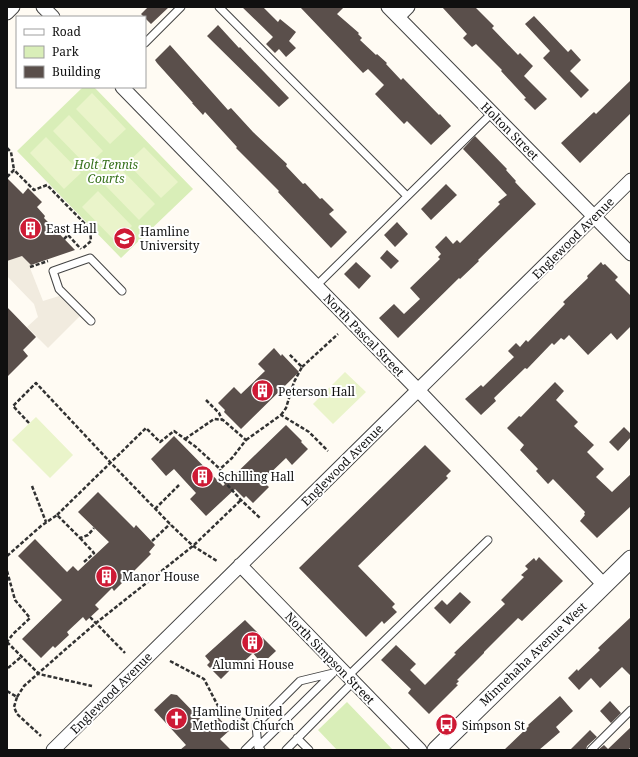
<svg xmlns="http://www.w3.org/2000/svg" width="638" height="757" viewBox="0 0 638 757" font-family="'Noto Serif',serif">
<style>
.green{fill:#d9eeb8}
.pitch{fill:#eaf4ca}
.plaza{fill:#f1ebdf}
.building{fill:#5a4f4b}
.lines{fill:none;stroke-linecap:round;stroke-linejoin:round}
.service-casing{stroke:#434343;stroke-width:9}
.minor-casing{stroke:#434343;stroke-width:15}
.tertiary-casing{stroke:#434343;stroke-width:19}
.path{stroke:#323232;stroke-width:2.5;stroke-dasharray:4 2;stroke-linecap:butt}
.service{stroke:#fff;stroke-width:7}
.minor{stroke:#fff;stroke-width:13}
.tertiary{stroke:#fff;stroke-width:17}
.labels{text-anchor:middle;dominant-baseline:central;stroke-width:4;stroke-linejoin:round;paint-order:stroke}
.street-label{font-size:12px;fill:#101010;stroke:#fff}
.park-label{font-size:12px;font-style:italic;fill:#346f19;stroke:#fff}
.poi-label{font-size:12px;fill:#101010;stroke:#fff;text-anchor:start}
</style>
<rect width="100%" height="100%" fill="#fffbf3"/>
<path class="green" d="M 83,87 L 94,87 L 193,189 L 121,258 L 17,151 Z
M 347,702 L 393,750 L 337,750 L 318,730 Z"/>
<path class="pitch" d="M 92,93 L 126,129 L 110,144 L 76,109 Z
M 69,115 L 103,151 L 87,166 L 53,131 Z
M 46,137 L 81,173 L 64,189 L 30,153 Z
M 144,147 L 178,182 L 161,198 L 127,163 Z
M 121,169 L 155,204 L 139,220 L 105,185 Z
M 98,191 L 132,226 L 116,242 L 82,207 Z
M 345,372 L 366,392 L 333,424 L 313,404 Z
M 36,417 L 73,455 L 50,478 L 12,440 Z"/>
<path class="plaza" d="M 22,256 L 31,265 L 30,268 L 43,301 L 59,296 L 80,316 L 48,348 L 27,327 L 38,317 L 34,304 L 7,276 L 7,261 Z"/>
<path class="building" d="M 148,7 L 169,7 L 151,24 L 141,14 Z
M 242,7 L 263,7 L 278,22 L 280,19 L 296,32 L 289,41 L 296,48 L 286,57 L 279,49 L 275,53 L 266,44 L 273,37 Z
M 300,7 L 344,7 L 337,14 L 359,33 L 358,34 L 362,38 L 360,40 L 376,55 L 377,54 L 387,63 L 386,64 L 401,80 L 403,78 L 439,115 L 440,114 L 451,126 L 431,145 L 407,121 L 404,124 L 375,94 L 384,85 L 368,69 L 363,73 Z
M 442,7 L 475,7 L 494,26 L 492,28 L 518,55 L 520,53 L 533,66 L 524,76 L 547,99 L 535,110 L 524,99 L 526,98 L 501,71 L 502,70 L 476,44 L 472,47 L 463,38 L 467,34 Z
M 534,16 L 568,52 L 571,49 L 581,60 L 570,71 L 589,90 L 581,98 L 543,58 L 550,51 L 525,24 Z
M 218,25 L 239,48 L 240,47 L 289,98 L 279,107 L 207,36 Z
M 170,45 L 228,110 L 231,108 L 253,132 L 287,164 L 286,166 L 303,184 L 305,183 L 320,199 L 322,198 L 334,210 L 329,214 L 347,232 L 331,248 L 278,192 L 279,191 L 236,148 L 237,147 L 205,112 L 203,115 L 192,103 L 193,103 L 157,63 L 155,60 Z
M 631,80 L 631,113 L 580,163 L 561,143 L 594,112 L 596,114 Z
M 475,136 L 507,169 L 506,170 L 516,181 L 515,182 L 536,204 L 478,260 L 479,261 L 460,279 L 459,278 L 398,338 L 379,318 L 394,304 L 404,314 L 420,299 L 410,288 L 440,259 L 438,257 L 441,254 L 435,247 L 446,236 L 453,244 L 457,240 L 460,243 L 500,204 L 498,202 L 507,195 L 463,149 Z
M 7,178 L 23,194 L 28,188 L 42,202 L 37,207 L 45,216 L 44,218 L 75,250 L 31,265 L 22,256 L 7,261 Z
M 446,184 L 457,195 L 431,220 L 421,209 Z
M 397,222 L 408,234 L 395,247 L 384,235 Z
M 387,250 L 399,261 L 391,269 L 380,258 Z
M 356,262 L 371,276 L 359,289 L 344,274 Z
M 601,262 L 603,265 L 605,264 L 618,277 L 615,280 L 631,296 L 631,326 L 617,340 L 611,333 L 588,355 L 569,335 L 564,340 L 561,338 L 554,345 L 552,343 L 527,369 L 525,368 L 494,398 L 496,401 L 481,415 L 465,399 L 481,385 L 483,387 L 514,357 L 508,351 L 516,343 L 520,347 L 526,340 L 528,342 L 565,304 L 563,302 L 588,278 L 587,276 Z
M 7,307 L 36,337 L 23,350 L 28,356 L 7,377 Z
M 274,348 L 281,356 L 282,354 L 299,372 L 241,429 L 224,412 L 225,410 L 218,403 L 234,387 L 241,394 L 265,371 L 258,364 Z
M 555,382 L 564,391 L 556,400 L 578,422 L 574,426 L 594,445 L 587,452 L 604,469 L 596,477 L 612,492 L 631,474 L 631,506 L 597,538 L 580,521 L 585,515 L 584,514 L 585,512 L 553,479 L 548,484 L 536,471 L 538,469 L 520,450 L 524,445 L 507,428 L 519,416 L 521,417 Z
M 286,425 L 302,441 L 301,442 L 308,449 L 292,465 L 286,458 L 262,481 L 269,487 L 253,503 L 246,496 L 244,498 L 235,489 L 206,516 L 190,499 L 196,493 L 184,480 L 174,469 L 166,476 L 151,459 L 174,436 L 223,486 Z
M 624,427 L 631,434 L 631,437 L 618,451 L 609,442 Z
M 425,445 L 451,471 L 446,476 L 448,478 L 358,566 L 395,604 L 392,607 L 397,612 L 384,624 L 382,621 L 366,637 L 299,568 Z
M 98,492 L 134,528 L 136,525 L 155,545 L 149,552 L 151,554 L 114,591 L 112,588 L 95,605 L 99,609 L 86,621 L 83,617 L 67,632 L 69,635 L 55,648 L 53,646 L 41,658 L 22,639 L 62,600 L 18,556 L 35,539 L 67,572 L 73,566 L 78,571 L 109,542 L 78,512 Z
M 539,557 L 563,581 L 522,621 L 518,618 L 484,652 L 484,653 L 457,680 L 459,681 L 456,684 L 458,685 L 429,714 L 408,693 L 411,689 L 381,660 L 396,645 L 416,664 L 410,670 L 425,685 L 456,654 L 454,653 L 505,604 L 501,600 L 524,577 L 521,575 L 528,569 L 525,566 L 534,558 L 536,561 Z
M 460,592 L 471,602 L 450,624 L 434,608 L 442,600 L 447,605 Z
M 631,617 L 631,676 L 622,667 L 600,688 L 591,678 L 579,690 L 568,678 L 577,669 L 578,671 L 600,650 L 598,648 Z
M 245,620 L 276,651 L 262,664 L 253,653 L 236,669 L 234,666 L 221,679 L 207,665 L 210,662 L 205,656 Z
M 171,694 L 177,695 L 207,726 L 217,716 L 230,730 L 220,739 L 231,750 L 180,750 L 186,745 L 154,710 Z
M 560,696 L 573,711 L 556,727 L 560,732 L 539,750 L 504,750 L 529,726 L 528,725 Z
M 610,701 L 621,713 L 611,723 L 600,711 Z
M 631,727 L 631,747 L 628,750 L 598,750 L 604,745 L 608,749 Z
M 590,730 L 597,737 L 587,746 L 586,750 L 570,750 Z"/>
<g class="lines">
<defs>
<path id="service" d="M 219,7 L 407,196
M 145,43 L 181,7
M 316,286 L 492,113
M 91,321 L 59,289 L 53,271 L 90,258 L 122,291
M 348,676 L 488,540
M 297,738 L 309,750
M 258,747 L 332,674
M 245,750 L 257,738
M 261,750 L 258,747 L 256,725 L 300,681 L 333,673
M 286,750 L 353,682
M 591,750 L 631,710"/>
<path id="minor" d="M 43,7 L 53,17
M 388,7 L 631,254
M 7,13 L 13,7
M 398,17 L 408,7
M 122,87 L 418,390 L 604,585
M 240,565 L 420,750
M 53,750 L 631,180"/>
<path id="tertiary" d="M 436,750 L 631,559"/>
</defs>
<use href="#service" class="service-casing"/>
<use href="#minor" class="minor-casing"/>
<use href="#tertiary" class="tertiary-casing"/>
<path class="path" d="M 7,148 L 11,152 L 14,170
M 7,177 L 14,170 L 34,190 L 47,185 L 90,229 L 91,241 L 82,249
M 64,239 L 68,235 L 81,249
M 30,267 L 48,261
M 302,367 L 338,334
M 206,400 L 219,413 L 222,420
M 281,415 L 286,408 L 294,382 L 302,367 L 289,354
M 29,423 L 13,406 L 36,383 L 110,462 L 170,524 L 193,546 L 217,561
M 185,439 L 214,419 L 223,420 L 246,440 L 232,458 L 220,469
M 246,440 L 281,415 L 309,432 L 328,451
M 32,486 L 46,522
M 155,509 L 179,485
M 57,515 L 146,428 L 160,442 L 174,431 L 196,447 L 220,469 L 222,479 L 241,500 L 260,518
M 80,538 L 94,553 L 84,562
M 152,541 L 170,524
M 7,556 L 41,526 L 57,515 L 80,538 L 88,535 L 94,528
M 7,571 L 15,600 L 30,618 L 13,634 L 7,642
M 90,617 L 125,653
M 7,642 L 39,674 L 92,686
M 170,661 L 204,679 L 219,708 L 247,721
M 8,668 L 21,657
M 7,691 L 17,697 L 14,707 L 17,714 L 41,736
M 17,697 L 24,686 L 67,648 L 96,623 L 193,546 L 241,500"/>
<use href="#service" class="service"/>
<use href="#minor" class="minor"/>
<use href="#tertiary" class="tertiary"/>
</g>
<defs>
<symbol id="building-disc" viewBox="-11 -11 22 22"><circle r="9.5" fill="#ce1a35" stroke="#fff"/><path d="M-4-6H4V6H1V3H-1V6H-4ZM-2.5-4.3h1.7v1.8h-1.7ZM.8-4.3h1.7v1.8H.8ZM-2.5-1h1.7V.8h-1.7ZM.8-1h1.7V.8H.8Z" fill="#fff"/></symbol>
<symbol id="university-disc" viewBox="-11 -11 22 22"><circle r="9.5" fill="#ce1a35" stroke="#fff"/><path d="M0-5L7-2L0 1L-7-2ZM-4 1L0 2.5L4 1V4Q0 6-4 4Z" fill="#fff"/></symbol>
<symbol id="church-disc" viewBox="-11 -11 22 22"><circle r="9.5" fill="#ce1a35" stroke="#fff"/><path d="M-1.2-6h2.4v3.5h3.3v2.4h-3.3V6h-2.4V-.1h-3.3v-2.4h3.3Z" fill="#fff"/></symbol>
<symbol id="bus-disc" viewBox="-11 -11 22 22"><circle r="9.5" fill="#ce1a35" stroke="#fff"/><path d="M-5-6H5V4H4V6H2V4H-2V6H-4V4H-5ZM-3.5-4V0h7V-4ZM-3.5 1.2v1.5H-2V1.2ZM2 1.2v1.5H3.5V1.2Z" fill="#fff"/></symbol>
</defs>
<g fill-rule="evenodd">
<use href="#building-disc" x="18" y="216" width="25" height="25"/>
<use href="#university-disc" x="112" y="226" width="25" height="25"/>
<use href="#building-disc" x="250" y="378" width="25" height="25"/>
<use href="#building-disc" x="190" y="464" width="25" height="25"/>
<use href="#building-disc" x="94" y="564" width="25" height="25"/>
<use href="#building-disc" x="240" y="630" width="25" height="25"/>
<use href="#church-disc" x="164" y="706" width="25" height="25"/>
<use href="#bus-disc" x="434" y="712" width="25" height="25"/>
</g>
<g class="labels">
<g class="street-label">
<text transform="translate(510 131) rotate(45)">Holton Street</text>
<text transform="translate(573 238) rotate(-45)">Englewood Avenue</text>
<text transform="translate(364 335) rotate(46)">North Pascal Street</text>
<text transform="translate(342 465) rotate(-45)">Englewood Avenue</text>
<text transform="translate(533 654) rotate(-44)">Minnehaha Avenue West</text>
<text transform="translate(330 658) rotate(46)">North Simpson Street</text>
<text transform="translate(111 693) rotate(-45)">Englewood Avenue</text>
</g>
<g class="park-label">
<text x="106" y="164">Holt Tennis<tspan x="106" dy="14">Courts</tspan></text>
</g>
<g class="poi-label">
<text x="46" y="228">East Hall</text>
<text x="140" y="231">Hamline<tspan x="140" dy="14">University</tspan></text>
<text x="278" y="391">Peterson Hall</text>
<text x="218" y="476">Schilling Hall</text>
<text x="122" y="576">Manor House</text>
<text x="253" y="664" text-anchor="middle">Alumni House</text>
<text x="192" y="711">Hamline United<tspan x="192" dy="14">Methodist Church</tspan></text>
<text x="462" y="725">Simpson St</text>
</g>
</g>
<rect width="638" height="757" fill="none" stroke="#101010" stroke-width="16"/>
<rect x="16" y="16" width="130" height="72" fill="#ffffff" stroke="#9f9f9f"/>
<rect x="24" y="29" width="20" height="6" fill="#ffffff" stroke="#9f9f9f"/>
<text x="52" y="36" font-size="12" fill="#101010">Road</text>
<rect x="24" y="46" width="20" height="12" fill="#d9eeb8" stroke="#9f9f9f"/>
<text x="52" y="56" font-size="12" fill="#101010">Park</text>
<rect x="24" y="66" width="20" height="12" fill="#5a4f4b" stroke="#9f9f9f"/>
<text x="52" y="76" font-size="12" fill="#101010">Building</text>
</svg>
